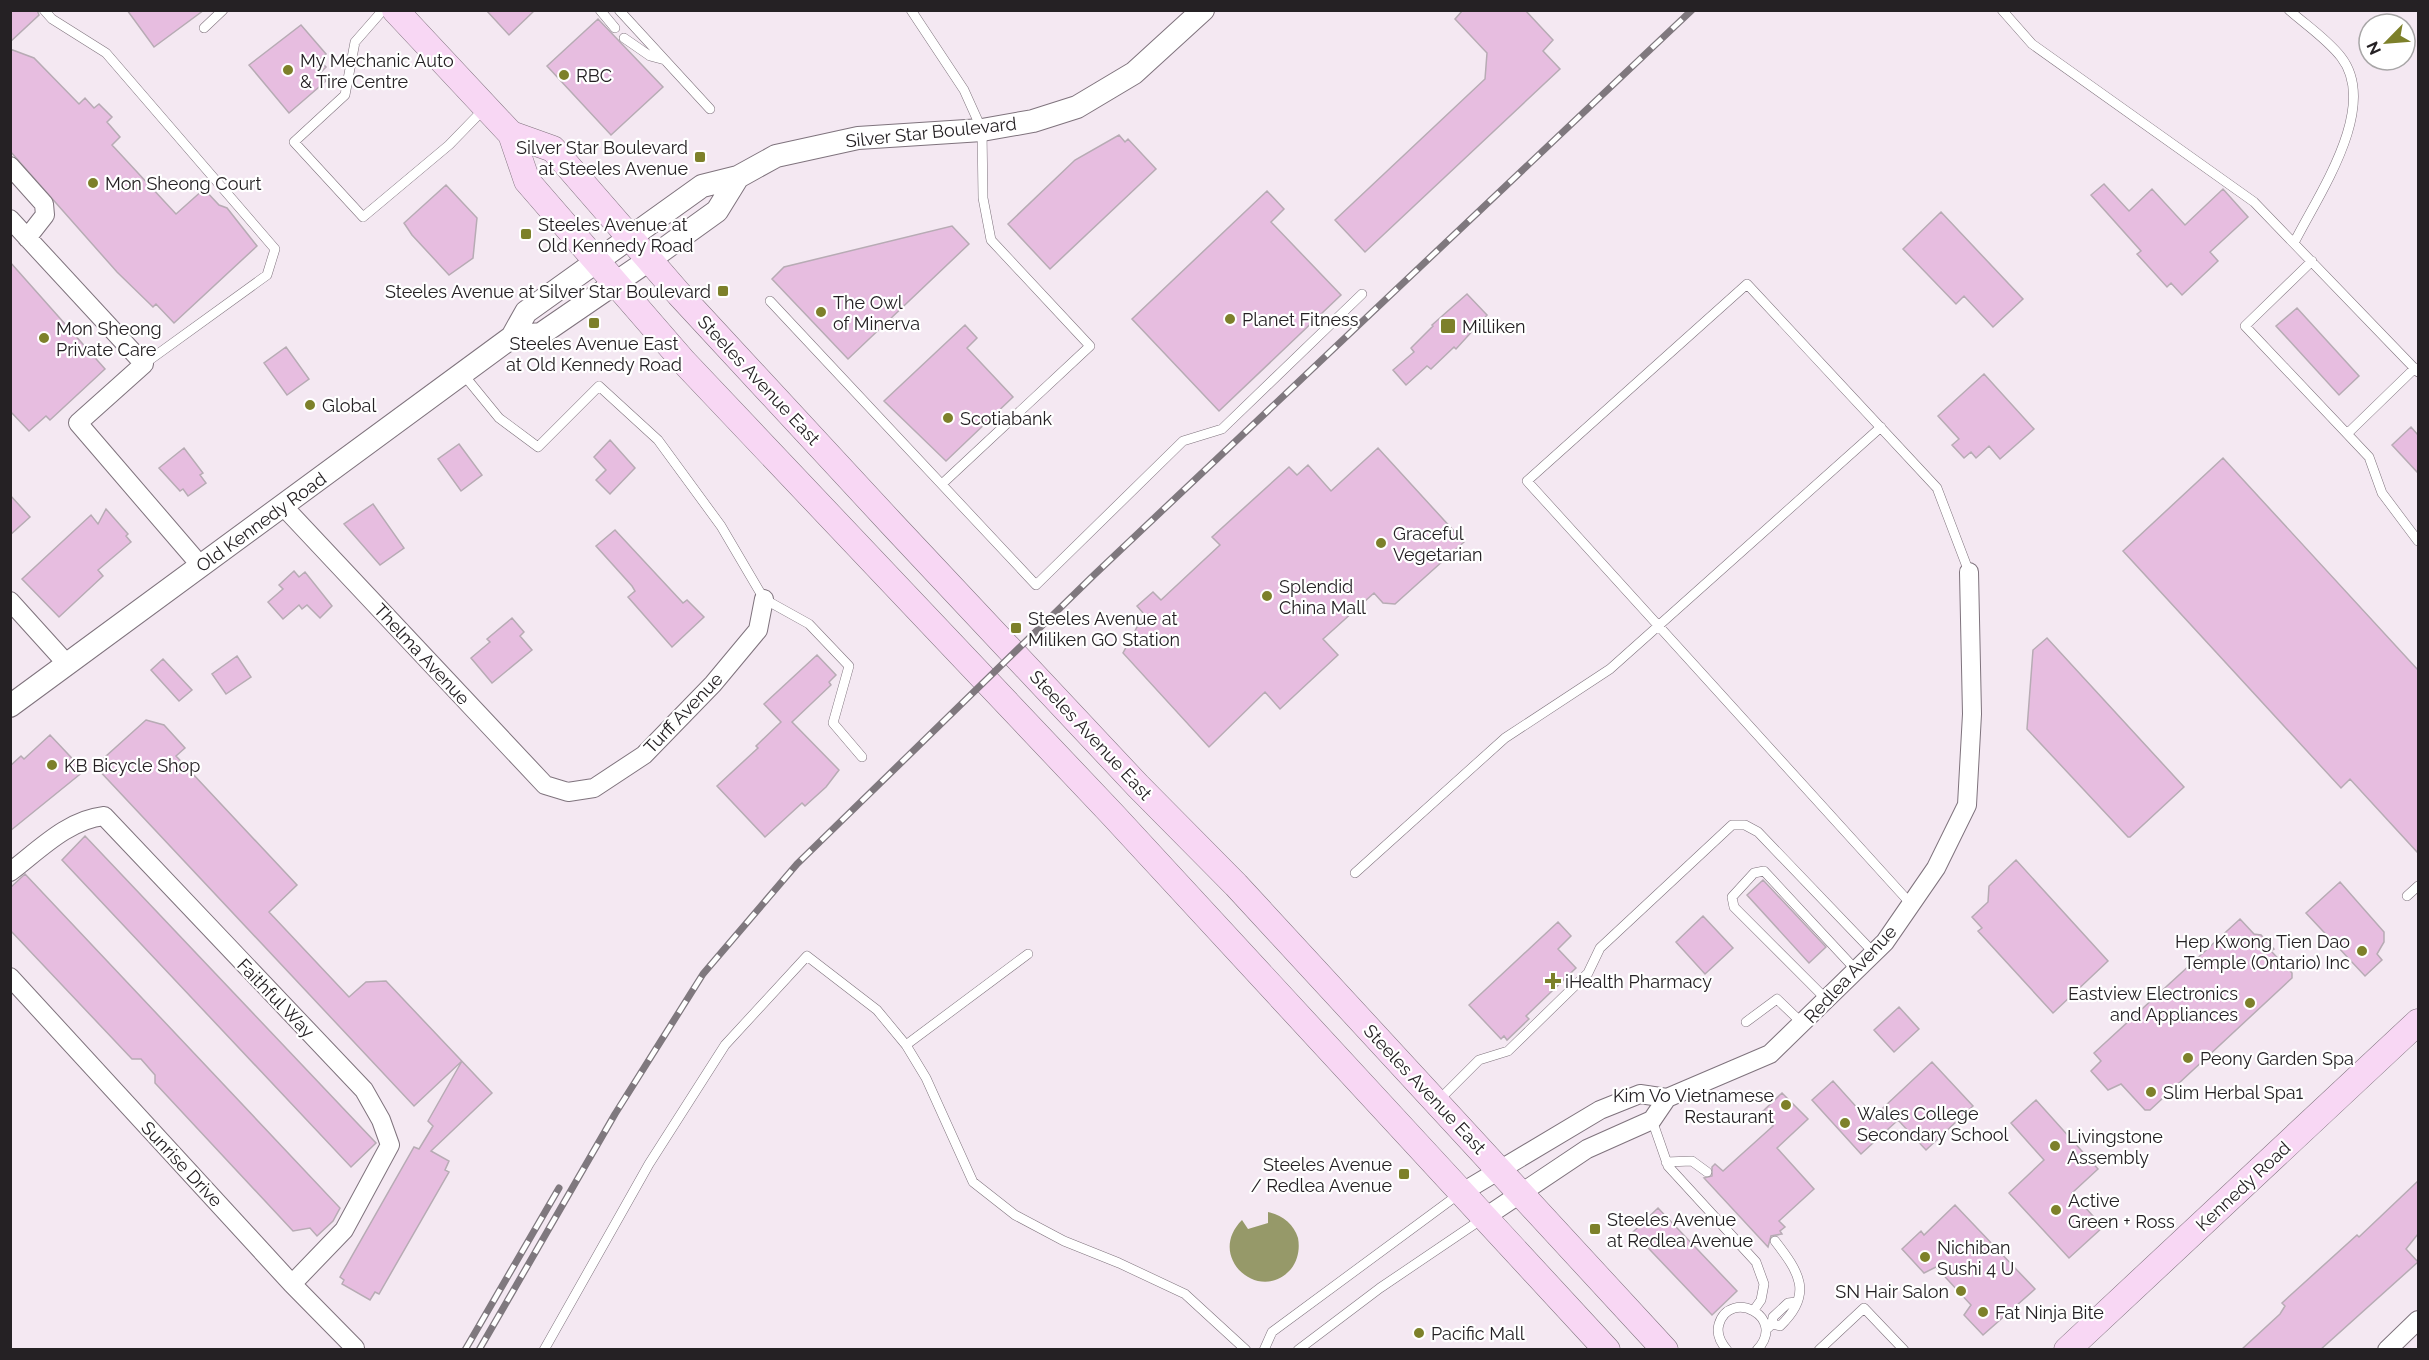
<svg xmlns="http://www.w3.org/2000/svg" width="2429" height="1360" viewBox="0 0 2429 1360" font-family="Raleway,sans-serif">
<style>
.water{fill:#969969}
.building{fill:#e7bde0;stroke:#b7abb4;stroke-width:1.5}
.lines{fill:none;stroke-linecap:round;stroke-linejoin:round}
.service-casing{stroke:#7f737d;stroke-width:10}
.minor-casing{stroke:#7f737d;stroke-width:20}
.tertiary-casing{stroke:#7f737d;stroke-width:24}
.secondary-casing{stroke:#7f737d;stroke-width:27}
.service{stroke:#fff;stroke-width:9}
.minor{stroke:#fff;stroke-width:18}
.tertiary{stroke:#fff;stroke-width:22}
.secondary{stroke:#f8d7f4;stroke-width:26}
.rail-casing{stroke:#7f787e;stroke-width:7}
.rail{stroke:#fff;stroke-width:4.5;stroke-dasharray:14;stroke-linecap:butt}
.poi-dot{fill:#7d802a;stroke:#fff;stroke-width:2}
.labels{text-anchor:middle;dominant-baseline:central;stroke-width:4.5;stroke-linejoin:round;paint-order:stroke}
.poi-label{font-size:18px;fill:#252124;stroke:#fff;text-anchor:start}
.street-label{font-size:18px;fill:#252124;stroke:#fff}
</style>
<rect width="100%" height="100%" fill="#f4e8f2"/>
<path class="water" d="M 1268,1212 C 1282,1215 1294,1224 1298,1238 C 1300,1249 1298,1260 1291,1269 C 1260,1305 1205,1257 1242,1220 L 1248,1229 L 1268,1223 Z"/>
<path class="building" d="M 10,10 L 37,10 L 39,15 L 10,42 Z
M 127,10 L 204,10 L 154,47 Z
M 486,10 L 535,10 L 509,35 Z
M 1463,10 L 1525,10 L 1553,40 L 1543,51 L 1560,69 L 1365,252 L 1335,220 L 1485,79 L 1487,53 L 1455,19 Z
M 598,19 L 663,87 L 611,135 L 547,66 Z
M 301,25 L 326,54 L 319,60 L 326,67 L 320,73 L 326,81 L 289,113 L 249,65 Z
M 10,49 L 34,58 L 79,104 L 85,98 L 94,108 L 99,104 L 112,117 L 107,122 L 120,137 L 112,145 L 176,214 L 204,189 L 219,205 L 227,208 L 257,246 L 174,323 L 156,304 L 153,307 L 117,272 L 10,151 Z
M 1119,135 L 1125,142 L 1128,139 L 1156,169 L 1050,269 L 1008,224 L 1075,160 Z
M 2104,184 L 2129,211 L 2152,189 L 2185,225 L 2223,189 L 2248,217 L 2210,252 L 2218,261 L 2182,295 L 2171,283 L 2167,287 L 2137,254 L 2141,251 L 2091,195 Z
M 446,185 L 477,218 L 473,258 L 449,275 L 412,235 L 404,223 Z
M 1267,191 L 1284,209 L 1271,222 L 1341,295 L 1219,411 L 1132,319 Z
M 1941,212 L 2023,299 L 1993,327 L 1964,296 L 1956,304 L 1903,249 Z
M 952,226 L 969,244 L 848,359 L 772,279 L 784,267 Z
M 10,262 L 105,369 L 50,420 L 46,416 L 29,431 L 10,411 Z
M 1467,294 L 1487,315 L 1456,349 L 1454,347 L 1431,369 L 1427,366 L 1406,385 L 1393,370 L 1414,352 L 1411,348 L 1433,326 L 1432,325 Z
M 2297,308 L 2359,376 L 2339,395 L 2276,326 Z
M 965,325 L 977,338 L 967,348 L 1013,397 L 946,461 L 884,401 Z
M 286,347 L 309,379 L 287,395 L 264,363 Z
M 1984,374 L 2034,429 L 2000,459 L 1989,446 L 1976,458 L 1971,452 L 1964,458 L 1952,445 L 1959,439 L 1938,416 Z
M 2411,427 L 2418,435 L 2418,473 L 2392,445 Z
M 610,440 L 635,468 L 610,494 L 596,480 L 606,470 L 594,457 Z
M 459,444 L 482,475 L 461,491 L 438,459 Z
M 184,448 L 203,473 L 200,475 L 206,483 L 188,496 L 183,489 L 180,491 L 159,468 Z
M 1378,448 L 1464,542 L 1395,604 L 1383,603 L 1374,593 L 1323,639 L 1338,655 L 1280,709 L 1265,692 L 1209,747 L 1123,653 L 1144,614 L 1137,606 L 1153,592 L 1161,600 L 1220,545 L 1212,537 L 1289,467 L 1297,475 L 1308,465 L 1331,491 Z
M 2223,458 L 2418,670 L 2418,853 L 2350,779 L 2341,788 L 2123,551 Z
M 10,495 L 30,517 L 10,535 Z
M 373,504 L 404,548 L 380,565 L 344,524 Z
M 106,509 L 128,534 L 126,536 L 131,542 L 98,570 L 103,576 L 59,617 L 22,579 L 91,515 L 98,524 Z
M 615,530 L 683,603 L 687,600 L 704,617 L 672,647 L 628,597 L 635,591 L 632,586 L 596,546 Z
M 294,571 L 299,577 L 305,572 L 332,606 L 320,618 L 307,605 L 302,609 L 299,605 L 283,619 L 268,602 L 283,589 L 279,585 Z
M 512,618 L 524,632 L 520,636 L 532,650 L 492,683 L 471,658 L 490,642 L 487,639 Z
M 2047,638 L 2184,787 L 2130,837 L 2128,837 L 2027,729 L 2033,650 Z
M 817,655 L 836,675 L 829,682 L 831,685 L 792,722 L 839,770 L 826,787 L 805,806 L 802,803 L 765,837 L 717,786 L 758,748 L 756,746 L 781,722 L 764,704 Z
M 237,656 L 251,677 L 226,694 L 212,674 Z
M 163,659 L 192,690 L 179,701 L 151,670 Z
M 146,720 L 164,725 L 185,748 L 176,756 L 297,885 L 269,912 L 349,997 L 366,982 L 386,981 L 492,1093 L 431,1151 L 449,1161 L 445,1170 L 449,1172 L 379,1294 L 375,1292 L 370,1300 L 342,1284 L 344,1280 L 340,1277 L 414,1147 L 419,1149 L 433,1126 L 428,1121 L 462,1061 L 414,1106 L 95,766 Z
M 50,735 L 84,771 L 10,831 L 10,766 L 21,756 L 24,759 Z
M 85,836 L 376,1143 L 351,1167 L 62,860 Z
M 2016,860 L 2108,961 L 2053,1013 L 1978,931 L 1982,928 L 1972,917 L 1988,902 L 1989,886 Z
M 25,874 L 340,1208 L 333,1221 L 317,1236 L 310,1228 L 293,1231 L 155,1083 L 155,1075 L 141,1059 L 132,1059 L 10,930 L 10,888 Z
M 1763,880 L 1826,947 L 1809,963 L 1747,895 Z
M 2340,882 L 2384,932 L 2384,942 L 2377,954 L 2382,960 L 2365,976 L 2306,913 Z
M 1703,916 L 1733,948 L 1705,974 L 1676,942 Z
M 2240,919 L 2254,934 L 2261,935 L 2274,949 L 2271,951 L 2292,973 L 2292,978 L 2150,1110 L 2145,1110 L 2121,1084 L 2108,1090 L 2091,1071 L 2101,1061 L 2094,1053 Z
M 1558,922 L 1571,936 L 1558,949 L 1576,968 L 1526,1016 L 1529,1019 L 1507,1040 L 1504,1036 L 1501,1039 L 1469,1005 Z
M 1899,1007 L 1919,1029 L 1894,1052 L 1874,1030 Z
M 1932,1062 L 1973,1106 L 1926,1150 L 1898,1120 L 1861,1154 L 1812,1100 L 1833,1081 L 1869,1121 Z
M 1782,1093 L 1808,1119 L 1777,1148 L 1814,1189 L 1779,1221 L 1785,1227 L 1780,1231 L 1782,1234 L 1771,1236 L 1768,1247 L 1704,1178 L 1712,1176 L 1712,1167 L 1715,1164 L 1723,1171 L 1773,1126 L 1761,1113 Z
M 2036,1100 L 2098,1169 L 2072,1193 L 2103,1227 L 2069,1258 L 2009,1193 L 2044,1160 L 2011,1123 Z
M 2418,1181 L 2418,1234 L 2406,1249 L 2418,1262 L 2320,1350 L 2241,1350 L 2280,1314 L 2285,1306 L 2282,1303 L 2294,1292 L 2357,1235 L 2359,1237 Z
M 1955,1205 L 2035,1289 L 1983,1335 L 1964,1315 L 1971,1305 L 1936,1267 L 1924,1273 L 1902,1249 L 1921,1231 L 1924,1235 Z
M 1658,1208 L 1737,1291 L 1712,1315 L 1633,1232 Z"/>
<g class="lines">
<defs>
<path id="service" d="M 44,10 L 52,19 L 106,53 L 275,249 L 267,275 L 144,364
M 383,10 L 355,42 L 345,95 L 294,142 L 363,217 L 449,145 L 484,109
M 600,10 L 615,28
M 619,10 L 710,109
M 911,10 L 964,90 L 982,130 L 983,198 L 991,240 L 1090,346 L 942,484
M 2002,10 L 2032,44 L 2254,202 L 2418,372
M 2289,10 C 2306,25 2327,39 2341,57 C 2380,107 2318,195 2294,243
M 204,28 L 223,10
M 624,38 L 650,56 L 665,60
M 2312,261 L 2245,326 L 2369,457 L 2382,493 L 2418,541
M 770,301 L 1036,585 L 1183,441 L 1222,429 L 1362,294
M 463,374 L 499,418 L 538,447 L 599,386 L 658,440 L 721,526 L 764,599 L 809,624 L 849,666 L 833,723 L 862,757
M 2348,433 L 2415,368
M 1355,873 L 1505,738 L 1610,669 L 1881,427
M 2407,896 L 2418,886
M 1911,904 L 1527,481 L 1747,284 L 1937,488 L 1969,572
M 1826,999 L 1734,907 L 1732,897 L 1754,873 L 1764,871 L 1856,970
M 1746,1022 L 1777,999 L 1803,1024
M 906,1045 L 1028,954
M 1438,1101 L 1479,1060 L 1508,1051 L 1588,973 L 1600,948 L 1732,825 L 1745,825 L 1758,832 L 1874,953
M 1652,1120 L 1668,1166 L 1756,1262 L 1764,1284 L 1761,1300 L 1754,1310
M 1666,1162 L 1692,1161 L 1707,1172
M 1772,1324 L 1780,1326 C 1814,1294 1799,1272 1775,1241
M 1768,1328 L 1772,1324 L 1773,1317 L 1788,1303 L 1796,1302
M 544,1350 L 649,1164 L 725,1045 L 807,956 L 877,1010 L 906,1045 L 926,1078 L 973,1182 L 1015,1215 L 1064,1241 L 1119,1263 L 1185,1294 L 1246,1350
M 1264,1350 L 1272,1332 L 1459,1194
M 1298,1350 L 1380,1288 L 1482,1219
M 1727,1350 C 1720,1342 1716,1334 1719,1324 C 1730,1288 1788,1317 1757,1350
M 1819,1350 L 1864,1308 L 1904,1350"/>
<path id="minor" d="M 10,166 L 44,204 L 45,215 L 27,238
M 10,219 L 144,364 L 78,423 L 201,566
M 283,506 L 545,785 L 568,792 L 594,788 L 644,755 L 713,684 L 758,630 L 764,599
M 10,601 L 67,664
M 10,872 C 38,851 67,820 104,816 L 364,1090 L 381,1120 L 390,1145 L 344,1230 L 292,1284
M 10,977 L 292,1284 L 355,1348
M 1461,1193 L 1600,1110 L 1640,1094 L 1667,1098 L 1770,1054 L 1885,942 L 1936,868 L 1967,805 L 1972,714 L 1969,572
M 1484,1218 L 1587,1149 L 1652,1120 L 1667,1098
M 2387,1350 L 2418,1320"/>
<path id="tertiary" d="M 512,337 L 541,334 L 649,260 L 717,211 L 738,177
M 10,706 L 512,337 L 526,312 L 702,186 L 738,177 L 776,156 L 858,138 L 982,130 L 1033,121 L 1077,107 L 1134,73 L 1203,10"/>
<path id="secondary" d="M 395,10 L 511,134 L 527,181 L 684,362 L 1113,815 L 1607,1350
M 511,134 L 553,149 L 679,294 L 892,524 L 1138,786 L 1236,885 L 1665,1350
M 2067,1350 L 2418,1022"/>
</defs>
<use href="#service" class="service-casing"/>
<use href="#minor" class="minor-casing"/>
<use href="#tertiary" class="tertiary-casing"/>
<use href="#secondary" class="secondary-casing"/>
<use href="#service" class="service"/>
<use href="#minor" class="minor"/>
<use href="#tertiary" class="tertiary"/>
<use href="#secondary" class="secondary"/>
<defs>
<path id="rail" d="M 465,1350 L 559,1188
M 479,1350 L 615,1114 L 703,974 L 797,864 L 1094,575 L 1692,10"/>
</defs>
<use href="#rail" class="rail-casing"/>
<use href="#rail" class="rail"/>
</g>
<g class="poi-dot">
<circle cx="288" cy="70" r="6"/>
<circle cx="564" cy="75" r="6"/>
<rect x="694" y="151" width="12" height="12" rx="3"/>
<circle cx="93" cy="183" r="6"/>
<rect x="520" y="228" width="12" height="12" rx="3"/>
<rect x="717" y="285" width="12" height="12" rx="3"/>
<circle cx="821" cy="312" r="6"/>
<circle cx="1230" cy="319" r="6"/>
<rect x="588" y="317" width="12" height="12" rx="3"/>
<rect x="1440" y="318" width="16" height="16" rx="3"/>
<circle cx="44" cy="338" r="6"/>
<circle cx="310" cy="405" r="6"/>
<circle cx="948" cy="418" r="6"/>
<circle cx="1381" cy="543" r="6"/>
<circle cx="1267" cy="596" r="6"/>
<rect x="1010" y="622" width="12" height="12" rx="3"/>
<circle cx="52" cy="765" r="6"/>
<circle cx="2362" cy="951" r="6"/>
<path d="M1550 972h6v6h6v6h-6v6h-6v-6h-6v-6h6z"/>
<circle cx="2250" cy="1003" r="6"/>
<circle cx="2188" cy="1058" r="6"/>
<circle cx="2151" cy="1092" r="6"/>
<circle cx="1786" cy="1105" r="6"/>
<circle cx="1845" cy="1123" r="6"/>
<circle cx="2055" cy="1146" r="6"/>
<rect x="1398" y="1168" width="12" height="12" rx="3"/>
<circle cx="2056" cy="1210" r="6"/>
<rect x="1589" y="1223" width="12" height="12" rx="3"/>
<circle cx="1925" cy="1257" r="6"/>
<circle cx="1961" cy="1291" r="6"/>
<circle cx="1983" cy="1312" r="6"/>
<circle cx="1419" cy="1333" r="6"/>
</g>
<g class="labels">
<g class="poi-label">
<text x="300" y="60">My Mechanic Auto<tspan x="300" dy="21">&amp; Tire Centre</tspan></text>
<text x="576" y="75">RBC</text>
<text x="688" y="147" text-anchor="end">Silver Star Boulevard<tspan x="688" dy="21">at Steeles Avenue</tspan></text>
<text x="105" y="183">Mon Sheong Court</text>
<text x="538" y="224">Steeles Avenue at<tspan x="538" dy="21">Old Kennedy Road</tspan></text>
<text x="711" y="291" text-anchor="end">Steeles Avenue at Silver Star Boulevard</text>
<text x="833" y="302">The Owl<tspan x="833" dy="21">of Minerva</tspan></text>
<text x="1242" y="319">Planet Fitness</text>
<text x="1462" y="326">Milliken</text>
<text x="56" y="328">Mon Sheong<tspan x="56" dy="21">Private Care</tspan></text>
<text x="594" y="343" text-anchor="middle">Steeles Avenue East<tspan x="594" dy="21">at Old Kennedy Road</tspan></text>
<text x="322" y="405">Global</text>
<text x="960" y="418">Scotiabank</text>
<text x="1393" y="533">Graceful<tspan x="1393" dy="21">Vegetarian</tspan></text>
<text x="1279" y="586">Splendid<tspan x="1279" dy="21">China Mall</tspan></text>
<text x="1028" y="618">Steeles Avenue at<tspan x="1028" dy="21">Miliken GO Station</tspan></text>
<text x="64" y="765">KB Bicycle Shop</text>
<text x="2350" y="941" text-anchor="end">Hep Kwong Tien Dao<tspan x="2350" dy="21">Temple (Ontario) Inc</tspan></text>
<text x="1565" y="981">iHealth Pharmacy</text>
<text x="2238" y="993" text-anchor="end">Eastview Electronics<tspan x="2238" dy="21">and Appliances</tspan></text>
<text x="2200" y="1058">Peony Garden Spa</text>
<text x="2163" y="1092">Slim Herbal Spa1</text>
<text x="1774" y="1095" text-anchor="end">Kim Vo Vietnamese<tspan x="1774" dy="21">Restaurant</tspan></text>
<text x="1857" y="1113">Wales College<tspan x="1857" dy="21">Secondary School</tspan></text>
<text x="2067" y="1136">Livingstone<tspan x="2067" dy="21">Assembly</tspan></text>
<text x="1392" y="1164" text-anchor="end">Steeles Avenue<tspan x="1392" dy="21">/ Redlea Avenue</tspan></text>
<text x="2068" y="1200">Active<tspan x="2068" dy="21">Green + Ross</tspan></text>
<text x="1607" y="1219">Steeles Avenue<tspan x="1607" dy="21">at Redlea Avenue</tspan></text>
<text x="1937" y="1247">Nichiban<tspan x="1937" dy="21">Sushi 4 U</tspan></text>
<text x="1949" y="1291" text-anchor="end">SN Hair Salon</text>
<text x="1995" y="1312">Fat Ninja Bite</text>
<text x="1431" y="1333">Pacific Mall</text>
</g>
<g class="street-label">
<text transform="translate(931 132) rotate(-6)">Silver Star Boulevard</text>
<text transform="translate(759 380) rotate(47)">Steeles Avenue East</text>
<text transform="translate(261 522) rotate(-36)">Old Kennedy Road</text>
<text transform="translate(422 654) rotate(47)">Thelma Avenue</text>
<text transform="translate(683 713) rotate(-46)">Turff Avenue</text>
<text transform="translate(1091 735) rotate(47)">Steeles Avenue East</text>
<text transform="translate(1850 974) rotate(-47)">Redlea Avenue</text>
<text transform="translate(276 998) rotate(46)">Faithful Way</text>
<text transform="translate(1425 1089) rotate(47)">Steeles Avenue East</text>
<text transform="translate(182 1164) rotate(47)">Sunrise Drive</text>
<text transform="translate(2243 1186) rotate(-43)">Kennedy Road</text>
</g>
</g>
<rect width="2429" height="1360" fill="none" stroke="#252124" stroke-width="24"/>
<g transform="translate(2387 42) rotate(245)"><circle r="28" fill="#ffffff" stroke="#a8a6a7" stroke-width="1.5"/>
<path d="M0-4.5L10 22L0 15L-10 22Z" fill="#7d802a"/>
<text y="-9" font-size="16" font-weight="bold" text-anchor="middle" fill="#252124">N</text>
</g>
</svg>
